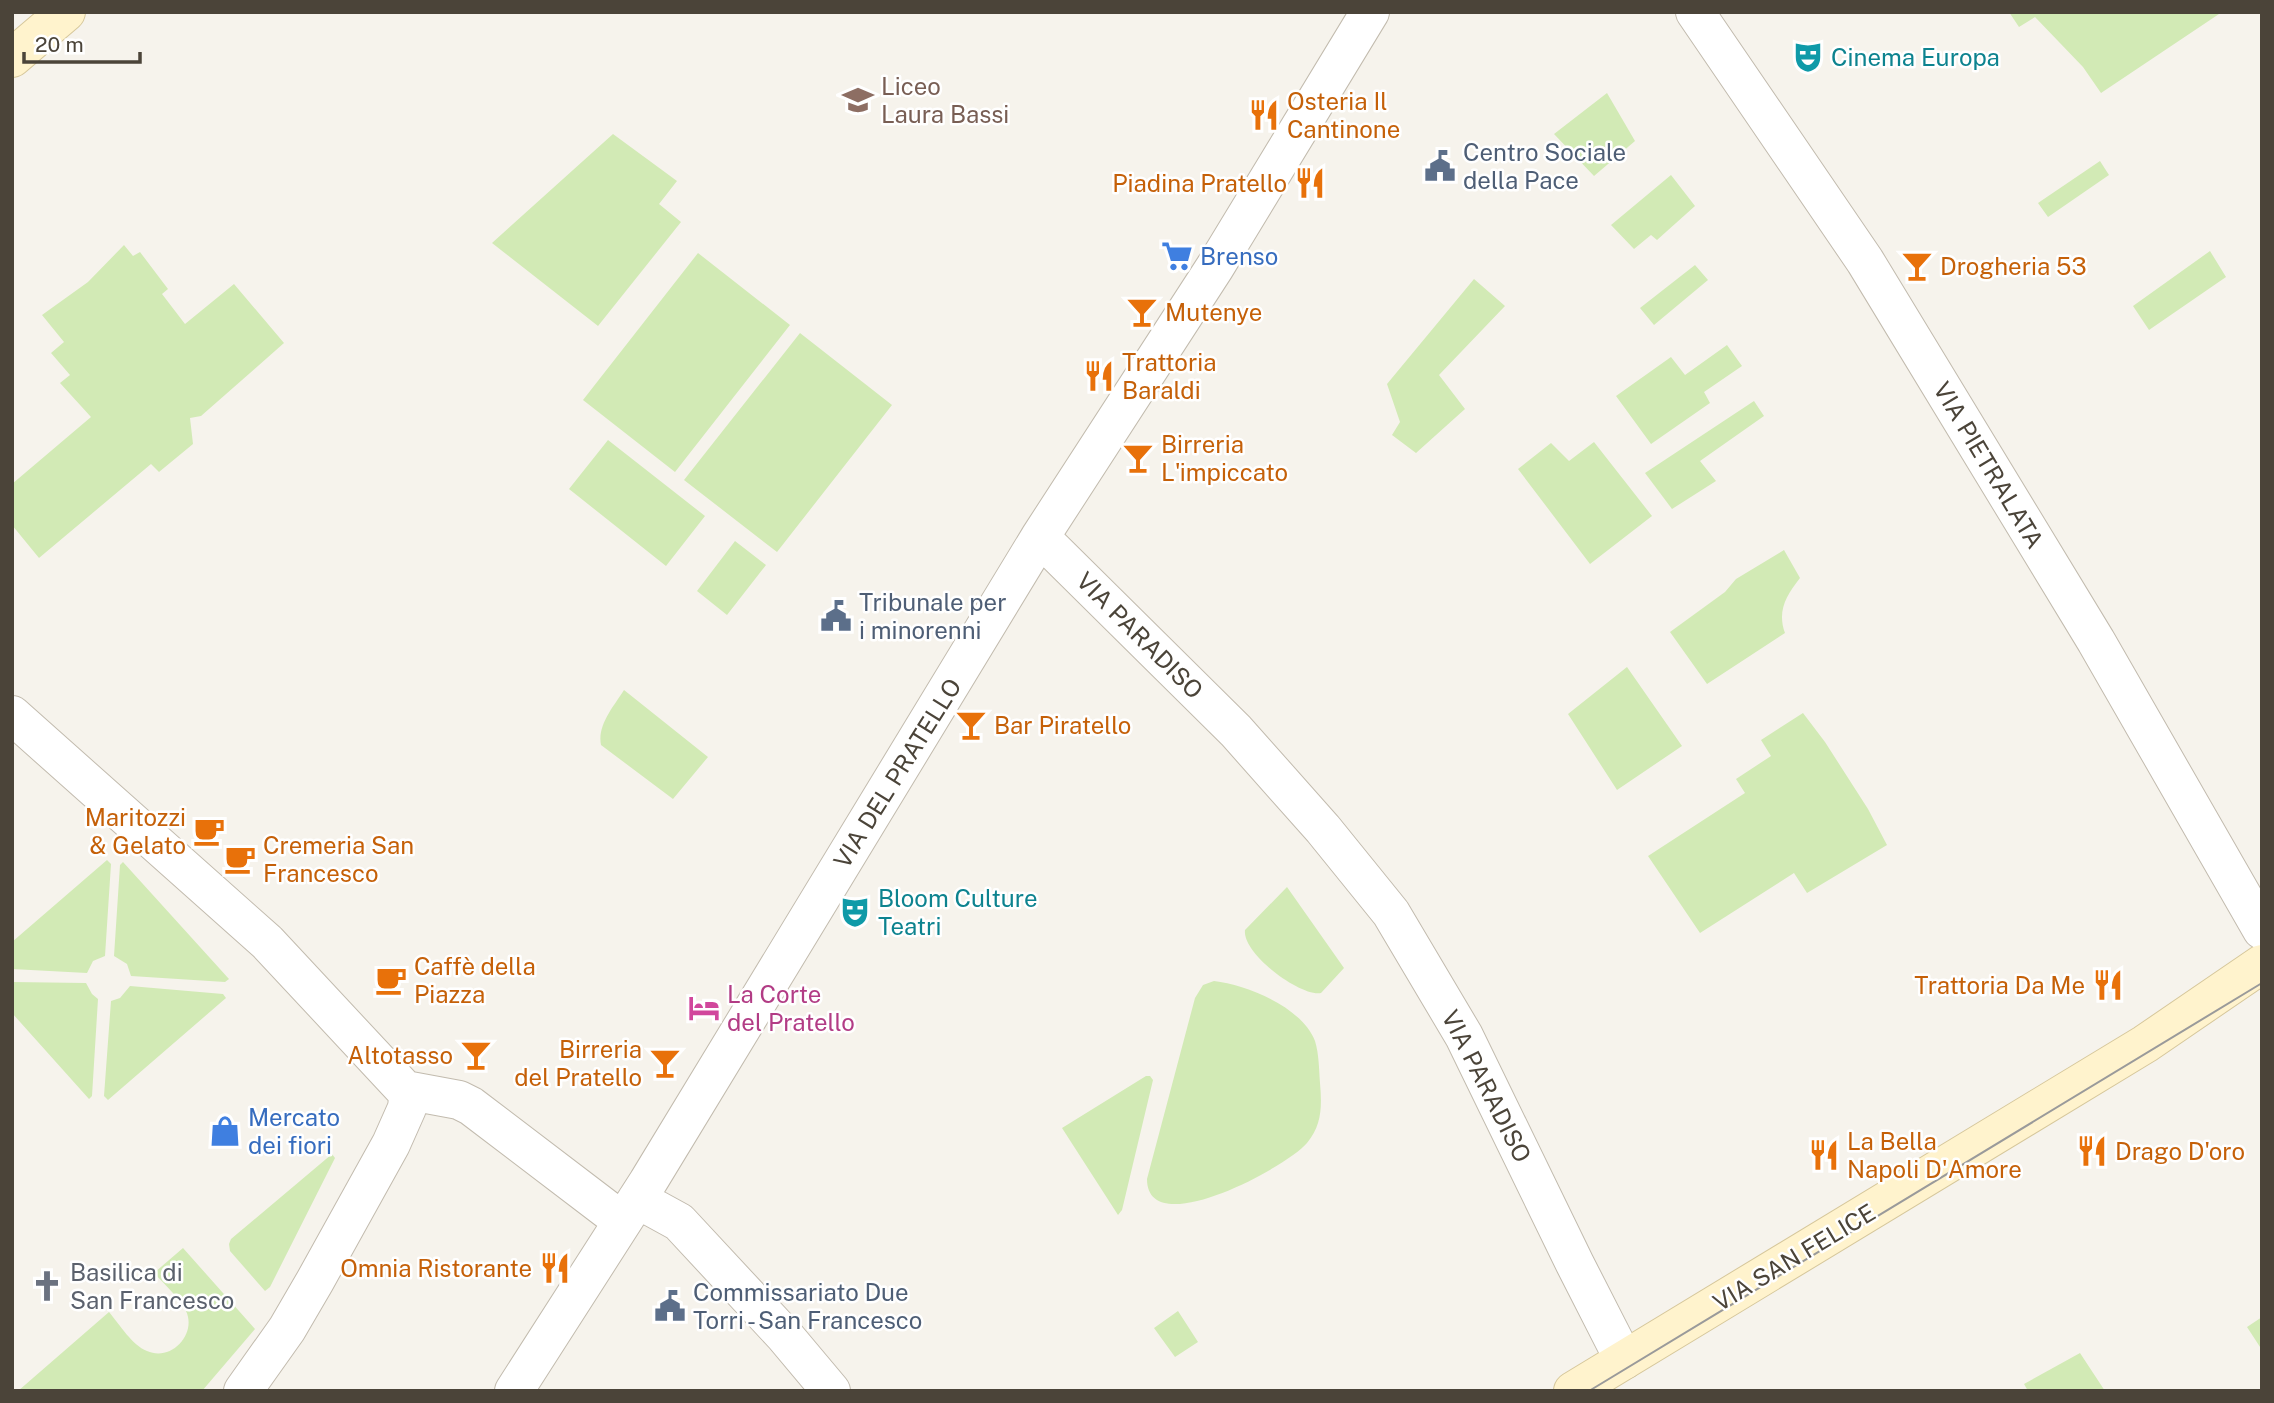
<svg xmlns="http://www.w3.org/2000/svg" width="2274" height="1403" viewBox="0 0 2274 1403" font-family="'Public Sans',sans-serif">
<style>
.green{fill:#d2eab5}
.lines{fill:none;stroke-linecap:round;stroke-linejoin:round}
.street-casing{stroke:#c2bbae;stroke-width:40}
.secondary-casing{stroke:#d6c79b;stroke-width:40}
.street{stroke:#fff;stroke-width:38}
.secondary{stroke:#fff3cd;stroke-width:38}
.tram{stroke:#9a9a9a;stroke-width:2}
.labels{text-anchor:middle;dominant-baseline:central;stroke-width:5;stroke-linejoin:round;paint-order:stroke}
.culture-label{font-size:24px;fill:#0d838f;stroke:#fff;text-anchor:start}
.education-label{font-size:24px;fill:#785e54;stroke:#fff;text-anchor:start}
.food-label{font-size:24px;fill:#c56008;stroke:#fff;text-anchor:start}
.service-label{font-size:24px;fill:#4e5e75;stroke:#fff;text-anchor:start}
.shop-label{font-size:24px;fill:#366cbe;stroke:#fff;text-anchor:start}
.street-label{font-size:24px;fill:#4b4439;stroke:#fff}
.hotel-label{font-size:24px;fill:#b23c85;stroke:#fff;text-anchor:start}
.worship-label{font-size:24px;fill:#5b616d;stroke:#fff;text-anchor:start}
</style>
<rect width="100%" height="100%" fill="#f6f3ec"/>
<path class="green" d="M 2009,12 L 2222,12 L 2101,93 L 2083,67 L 2035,17 L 2019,27 Z
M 1607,93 L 1635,141 L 1594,176 L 1554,134 Z
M 613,134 L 677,181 L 659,204 L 681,222 L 598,326 L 492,243 Z
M 2100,161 L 2109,175 L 2048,217 L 2038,203 Z
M 1671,175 L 1695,206 L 1657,240 L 1651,235 L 1634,249 L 1611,225 Z
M 124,245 L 133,256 L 140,252 L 168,289 L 162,294 L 185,324 L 234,284 L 284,343 L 201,416 L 190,418 L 193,444 L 159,472 L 151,464 L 39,558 L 12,525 L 12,484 L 91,417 L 60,383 L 70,375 L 51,353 L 64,342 L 42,315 L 88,282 Z
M 2210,251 L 2226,277 L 2149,330 L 2133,306 Z
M 698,253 L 790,325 L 675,472 L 583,400 Z
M 1695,265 L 1708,280 L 1654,325 L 1640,308 Z
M 1474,279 L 1505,306 L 1439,375 L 1465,409 L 1416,453 L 1392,435 L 1400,422 L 1387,384 Z
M 800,333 L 892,405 L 777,552 L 684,480 Z
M 1727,345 L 1742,366 L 1704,392 L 1710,403 L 1651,444 L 1616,396 L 1671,357 L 1685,375 Z
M 1754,401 L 1764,416 L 1700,461 L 1716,481 L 1672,509 L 1645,473 Z
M 608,440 L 705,516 L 666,566 L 569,489 Z
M 1594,442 L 1652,516 L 1590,564 L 1518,469 L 1551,443 L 1569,461 Z
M 735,541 L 766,565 L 727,615 L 697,591 Z
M 1784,550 L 1800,578 C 1786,596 1777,611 1785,633 L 1707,684 L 1670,632 L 1725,592 L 1736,579 Z
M 1627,667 L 1682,746 L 1617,790 L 1568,714 Z
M 624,690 L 708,757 L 673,799 L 601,745 C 597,725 614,706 624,690 Z
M 1803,713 L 1825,742 L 1868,809 L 1887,845 L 1807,893 L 1794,873 L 1700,933 L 1648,856 L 1745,793 L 1736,779 L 1771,756 L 1761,740 Z
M 107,860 L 111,864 L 105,956 L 93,961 L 87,973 L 12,969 L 12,942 Z
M 123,862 L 229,979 L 225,982 L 131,976 L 127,964 L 114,956 L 120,865 Z
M 1287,887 L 1344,968 L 1321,993 C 1301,997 1242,954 1245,930 Z
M 1214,981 C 1247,985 1302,1007 1315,1041 C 1319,1054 1319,1069 1320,1083 C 1322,1106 1322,1125 1307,1143 C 1287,1167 1147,1243 1147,1179 L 1195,998 L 1203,985 Z
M 12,982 L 86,983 L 92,994 L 98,999 L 92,1096 L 89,1099 L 12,1013 Z
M 130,986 L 223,994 L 226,998 L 108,1100 L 104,1096 L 111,1001 L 120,998 Z
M 1146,1076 L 1150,1076 L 1153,1080 L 1122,1210 L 1118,1215 L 1062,1128 Z
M 332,1154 L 335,1158 L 333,1162 L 270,1287 L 265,1291 L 230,1251 L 229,1244 L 231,1239 Z
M 183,1248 L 255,1329 L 202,1391 L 18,1391 L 109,1312 C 120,1325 132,1345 147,1351 C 171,1362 197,1334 186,1311 C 179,1297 164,1284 154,1273 Z
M 1178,1311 L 1198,1342 L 1175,1357 L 1154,1328 Z
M 2262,1317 L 2262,1350 L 2247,1327 Z
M 2080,1353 L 2105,1391 L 2028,1391 L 2024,1384 Z"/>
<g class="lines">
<defs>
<path id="street" d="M 1695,12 L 1865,261 L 2096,641 L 2262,930
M 1040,537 L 1236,731 L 1323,829 L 1391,913 L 1464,1036 L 1575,1264 L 1624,1360
M 12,715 L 267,942 L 405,1090 L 408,1098 L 407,1108 L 391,1144 L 315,1281 L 287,1329 L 243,1391
M 405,1090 L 459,1100 L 471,1106 L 622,1221
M 637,1199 L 679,1222 L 784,1335 L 831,1391
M 514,1391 L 648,1182 L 1040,537 L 1215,267 L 1370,12"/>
<path id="secondary" d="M 12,58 L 66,12
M 1573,1391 L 2145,1044 L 2262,964"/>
</defs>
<use href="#street" class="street-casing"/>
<use href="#secondary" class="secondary-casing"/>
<use href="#street" class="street"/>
<use href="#secondary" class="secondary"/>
<path class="tram" d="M 1589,1391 L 2262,983"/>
</g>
<defs>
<symbol id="theatre-bare" viewBox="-9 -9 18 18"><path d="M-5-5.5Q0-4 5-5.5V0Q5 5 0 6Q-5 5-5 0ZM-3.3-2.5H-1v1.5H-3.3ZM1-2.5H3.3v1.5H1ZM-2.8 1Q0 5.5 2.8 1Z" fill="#0f9aa8" stroke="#fff" stroke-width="2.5" paint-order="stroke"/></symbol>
<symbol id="school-bare" viewBox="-9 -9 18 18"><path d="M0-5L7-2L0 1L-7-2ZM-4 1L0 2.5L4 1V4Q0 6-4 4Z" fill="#8d6e63" stroke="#fff" stroke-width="2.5" paint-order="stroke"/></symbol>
<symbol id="restaurant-bare" viewBox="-9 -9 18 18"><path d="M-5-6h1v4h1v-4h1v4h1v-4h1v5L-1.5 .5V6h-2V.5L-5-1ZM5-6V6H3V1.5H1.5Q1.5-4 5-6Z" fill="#e8710a" stroke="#fff" stroke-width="2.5" paint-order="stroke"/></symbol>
<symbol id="civic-bare" viewBox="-9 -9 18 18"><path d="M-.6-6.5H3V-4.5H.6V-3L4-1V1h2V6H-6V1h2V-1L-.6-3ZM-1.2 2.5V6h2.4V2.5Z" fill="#5c6f8a" stroke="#fff" stroke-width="2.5" paint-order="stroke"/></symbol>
<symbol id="supermarket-bare" viewBox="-9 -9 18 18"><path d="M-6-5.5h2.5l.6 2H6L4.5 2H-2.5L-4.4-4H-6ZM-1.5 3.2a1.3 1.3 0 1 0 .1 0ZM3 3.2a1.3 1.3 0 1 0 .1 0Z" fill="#3f7fe0" stroke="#fff" stroke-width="2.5" paint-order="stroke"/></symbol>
<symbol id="bar-bare" viewBox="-9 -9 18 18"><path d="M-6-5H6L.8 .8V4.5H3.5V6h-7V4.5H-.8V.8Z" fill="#e8710a" stroke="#fff" stroke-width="2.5" paint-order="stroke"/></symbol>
<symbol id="cafe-bare" viewBox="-9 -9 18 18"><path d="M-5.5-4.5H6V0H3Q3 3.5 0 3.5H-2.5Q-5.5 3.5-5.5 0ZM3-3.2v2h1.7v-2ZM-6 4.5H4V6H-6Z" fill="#e8710a" stroke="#fff" stroke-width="2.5" paint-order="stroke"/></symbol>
<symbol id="hotel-bare" viewBox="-9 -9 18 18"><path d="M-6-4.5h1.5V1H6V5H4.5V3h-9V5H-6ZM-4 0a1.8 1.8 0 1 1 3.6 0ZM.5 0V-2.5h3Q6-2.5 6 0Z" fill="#d1479c" stroke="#fff" stroke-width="2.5" paint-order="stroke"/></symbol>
<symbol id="shop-bare" viewBox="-9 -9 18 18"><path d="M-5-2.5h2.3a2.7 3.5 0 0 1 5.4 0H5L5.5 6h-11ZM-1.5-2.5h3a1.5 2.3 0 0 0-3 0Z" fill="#3f7fe0" stroke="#fff" stroke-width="2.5" paint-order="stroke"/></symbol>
<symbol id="church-bare" viewBox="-9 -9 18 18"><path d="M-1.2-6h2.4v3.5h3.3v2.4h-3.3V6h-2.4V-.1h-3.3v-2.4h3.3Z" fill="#6b7280" stroke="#fff" stroke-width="2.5" paint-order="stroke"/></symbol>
</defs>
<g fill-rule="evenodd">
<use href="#theatre-bare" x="1786" y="35" width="44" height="44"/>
<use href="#school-bare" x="836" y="78" width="44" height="44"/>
<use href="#restaurant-bare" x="1242" y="93" width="44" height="44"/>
<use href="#civic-bare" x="1418" y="144" width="44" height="44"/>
<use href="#restaurant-bare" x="1288" y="161" width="44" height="44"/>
<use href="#supermarket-bare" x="1155" y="234" width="44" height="44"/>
<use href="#bar-bare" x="1895" y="244" width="44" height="44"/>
<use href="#bar-bare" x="1120" y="290" width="44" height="44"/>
<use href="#restaurant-bare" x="1077" y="354" width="44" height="44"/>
<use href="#bar-bare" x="1116" y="436" width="44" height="44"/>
<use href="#civic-bare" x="814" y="594" width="44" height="44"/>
<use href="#bar-bare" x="949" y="703" width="44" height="44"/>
<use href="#cafe-bare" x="187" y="809" width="44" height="44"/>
<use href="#cafe-bare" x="218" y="837" width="44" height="44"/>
<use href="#theatre-bare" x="833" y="890" width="44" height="44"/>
<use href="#cafe-bare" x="369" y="958" width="44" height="44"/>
<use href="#restaurant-bare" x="2086" y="963" width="44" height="44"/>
<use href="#hotel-bare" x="682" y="986" width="44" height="44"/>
<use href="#bar-bare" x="454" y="1033" width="44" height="44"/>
<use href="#bar-bare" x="643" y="1041" width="44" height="44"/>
<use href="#shop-bare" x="203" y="1109" width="44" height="44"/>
<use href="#restaurant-bare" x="2070" y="1129" width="44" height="44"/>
<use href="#restaurant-bare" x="1802" y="1133" width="44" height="44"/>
<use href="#restaurant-bare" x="533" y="1246" width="44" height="44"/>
<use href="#church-bare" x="25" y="1264" width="44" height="44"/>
<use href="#civic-bare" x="648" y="1284" width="44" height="44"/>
</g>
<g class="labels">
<g class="culture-label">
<text x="1831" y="57">Cinema Europa</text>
<text x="878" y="898">Bloom Culture<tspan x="878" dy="28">Teatri</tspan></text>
</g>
<g class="education-label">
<text x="881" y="86">Liceo<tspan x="881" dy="28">Laura Bassi</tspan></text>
</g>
<g class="food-label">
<text x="1287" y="101">Osteria Il<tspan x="1287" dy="28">Cantinone</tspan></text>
<text x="1287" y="183" text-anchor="end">Piadina Pratello</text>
<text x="1940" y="266">Drogheria 53</text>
<text x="1165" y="312">Mutenye</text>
<text x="1122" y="362">Trattoria<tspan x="1122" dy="28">Baraldi</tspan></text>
<text x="1161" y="444">Birreria<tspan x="1161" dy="28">L'impiccato</tspan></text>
<text x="994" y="725">Bar Piratello</text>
<text x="186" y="817" text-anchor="end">Maritozzi<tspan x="186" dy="28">&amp; Gelato</tspan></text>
<text x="263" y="845">Cremeria San<tspan x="263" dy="28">Francesco</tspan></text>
<text x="414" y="966">Caffè della<tspan x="414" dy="28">Piazza</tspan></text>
<text x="2085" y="985" text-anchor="end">Trattoria Da Me</text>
<text x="642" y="1049" text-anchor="end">Birreria<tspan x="642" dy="28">del Pratello</tspan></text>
<text x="453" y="1055" text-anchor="end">Altotasso</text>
<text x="1847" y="1141">La Bella<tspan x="1847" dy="28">Napoli D'Amore</tspan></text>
<text x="2115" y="1151">Drago D'oro</text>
<text x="532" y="1268" text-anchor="end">Omnia Ristorante</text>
</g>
<g class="service-label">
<text x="1463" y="152">Centro Sociale<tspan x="1463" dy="28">della Pace</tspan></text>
<text x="859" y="602">Tribunale per<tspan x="859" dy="28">i minorenni</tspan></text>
<text x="693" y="1292">Commissariato Due<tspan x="693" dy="28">Torri - San Francesco</tspan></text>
</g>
<g class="shop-label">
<text x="1200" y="256">Brenso</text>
<text x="248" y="1117">Mercato<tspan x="248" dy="28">dei fiori</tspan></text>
</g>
<g class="street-label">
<text transform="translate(1989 465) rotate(59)">VIA PIETRALATA</text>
<text transform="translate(1140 635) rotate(45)">VIA PARADISO</text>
<text transform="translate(897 773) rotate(-58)">VIA DEL PRATELLO</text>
<text transform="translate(1487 1086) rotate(63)">VIA PARADISO</text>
<text transform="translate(1794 1257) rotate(-31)">VIA SAN FELICE</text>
</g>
<g class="hotel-label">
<text x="727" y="994">La Corte<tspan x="727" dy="28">del Pratello</tspan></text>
</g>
<g class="worship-label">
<text x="70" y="1272">Basilica di<tspan x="70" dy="28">San Francesco</tspan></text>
</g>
</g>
<rect width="2274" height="1403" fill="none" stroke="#4b4439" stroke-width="28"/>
<path d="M24 52v10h116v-10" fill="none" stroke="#4b4439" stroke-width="3.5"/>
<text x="35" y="52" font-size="21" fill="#4b4439" stroke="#ffffff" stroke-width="5" paint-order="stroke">20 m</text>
</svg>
